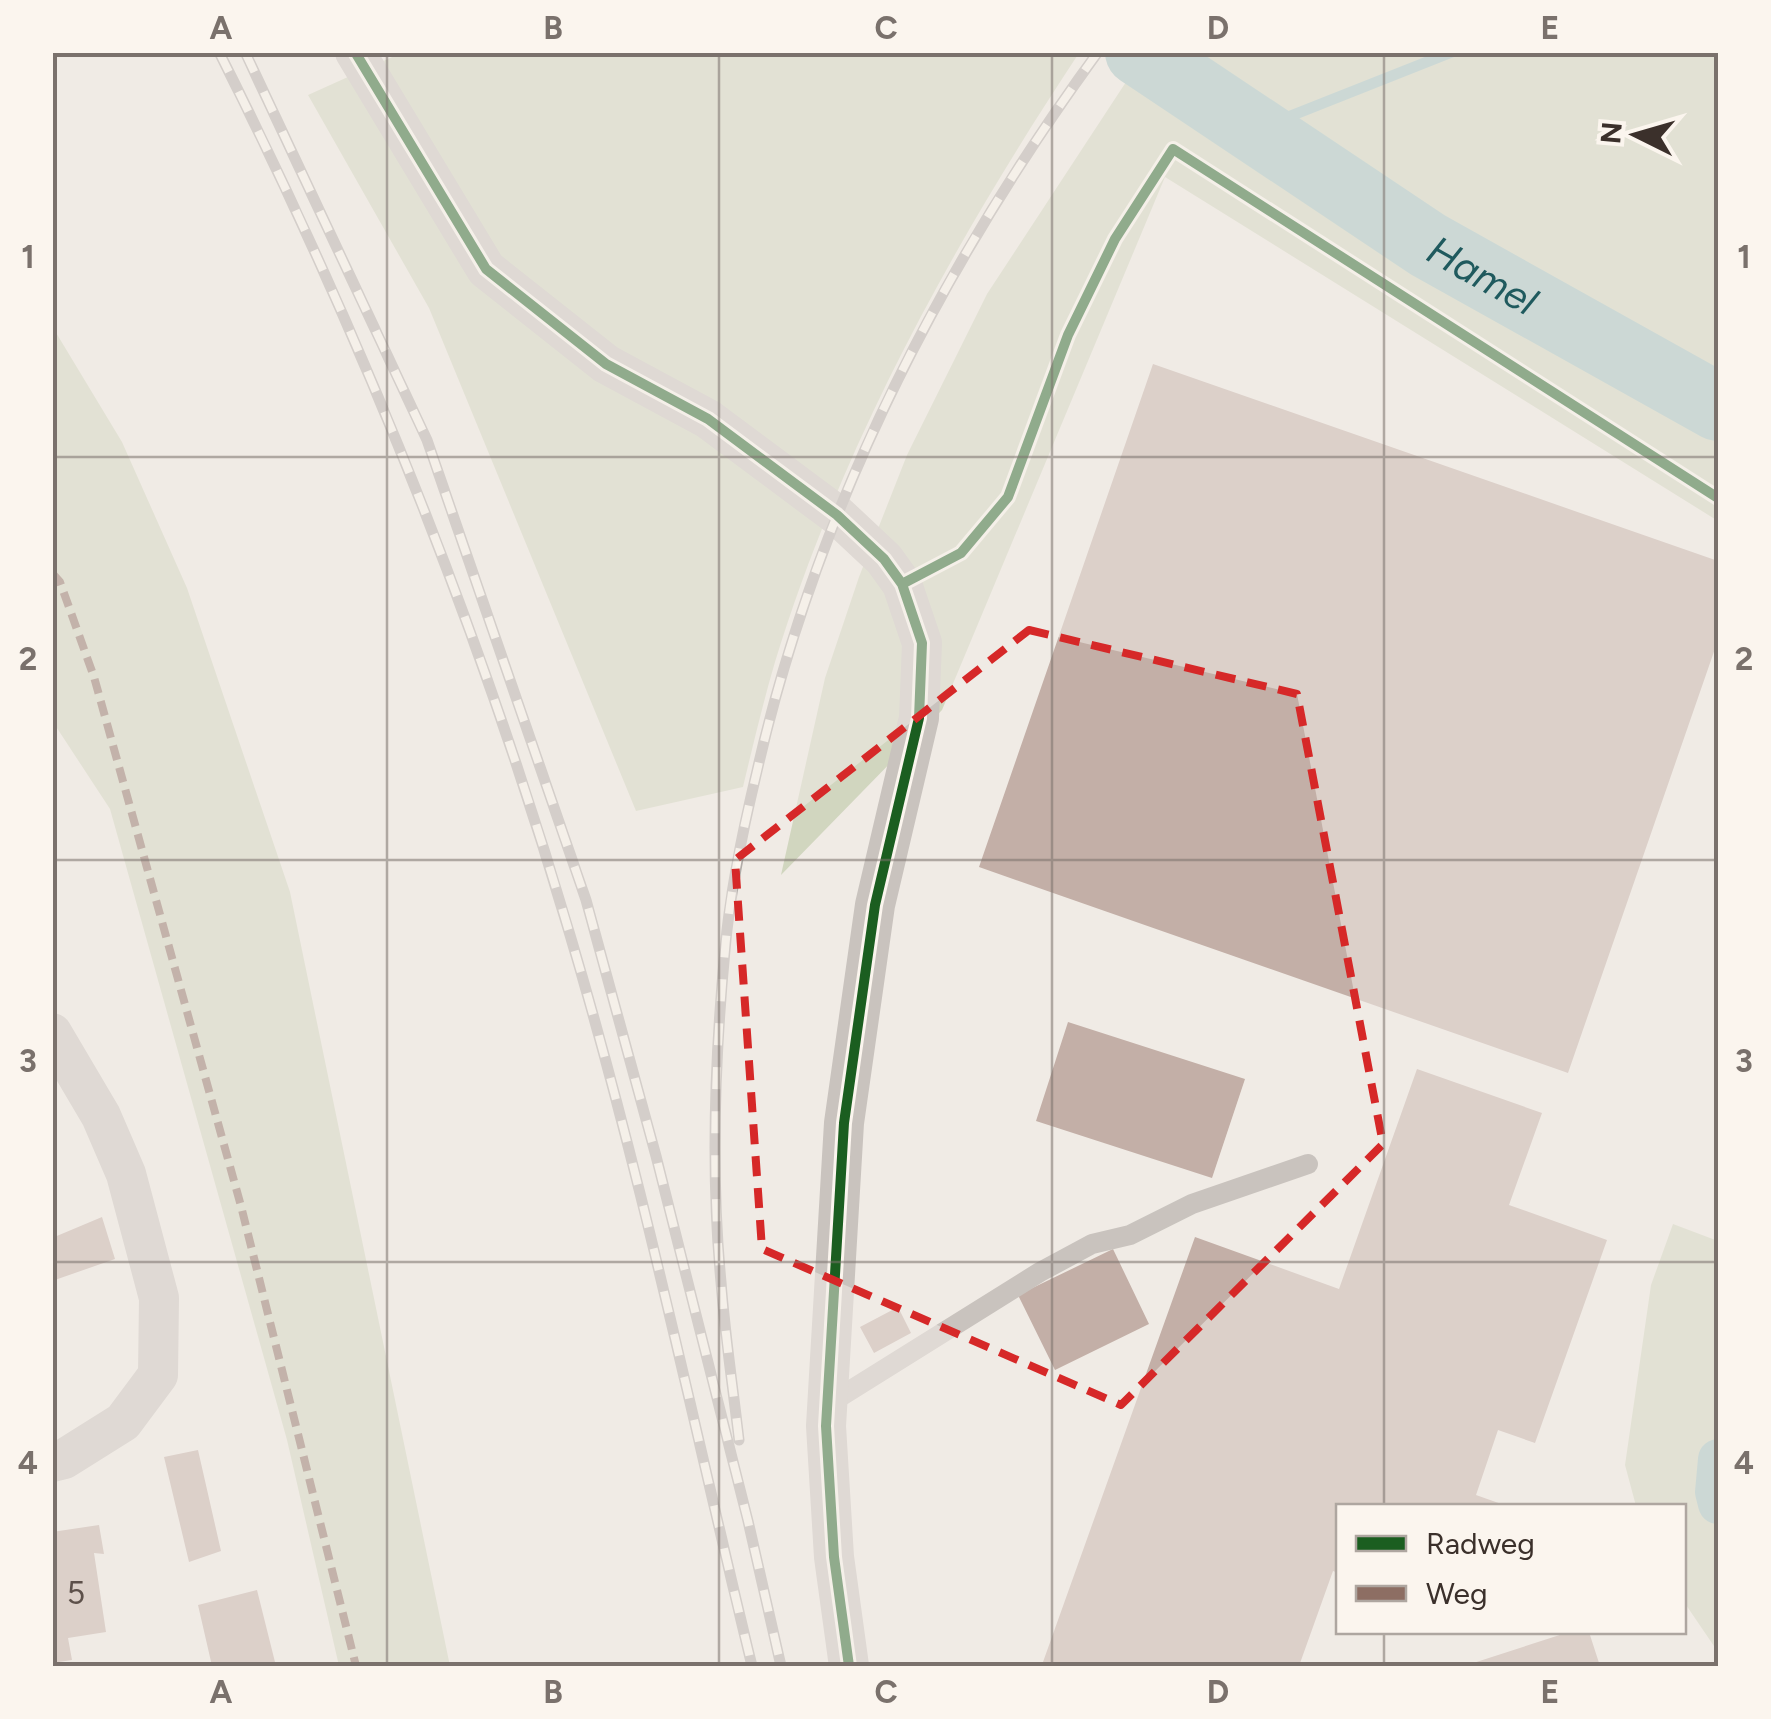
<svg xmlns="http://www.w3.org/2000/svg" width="1771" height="1719" viewBox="0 0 1771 1719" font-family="Figtree,sans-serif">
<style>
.green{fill:#d1d6bf}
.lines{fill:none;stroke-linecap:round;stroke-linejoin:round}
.stream{stroke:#a1c2c1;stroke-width:11}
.canal{stroke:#a1c2c1;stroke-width:40}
.river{stroke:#a1c2c1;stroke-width:68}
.building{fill:#c3afa7}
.service{stroke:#c9c3be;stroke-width:20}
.minor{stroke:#c9c3be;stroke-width:40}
.rail-casing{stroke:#b1aca8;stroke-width:11}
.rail{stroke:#fbf5ee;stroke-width:8;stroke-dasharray:22;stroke-linecap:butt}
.quiet{stroke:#8d6e63;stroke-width:8;stroke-dasharray:15 8;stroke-linecap:butt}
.cycleway-casing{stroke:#fbf5ee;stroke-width:16}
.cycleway{stroke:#1b5e20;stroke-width:10}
.marked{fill:none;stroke:#d62828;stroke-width:8;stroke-dasharray:20 12;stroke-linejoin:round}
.grid{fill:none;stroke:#7a716c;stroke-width:2.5;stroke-opacity:0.55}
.labels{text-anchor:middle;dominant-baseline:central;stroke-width:8;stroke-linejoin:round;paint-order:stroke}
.number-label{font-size:32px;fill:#5d504a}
.water-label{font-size:40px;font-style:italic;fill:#1f5a5e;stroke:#fbf5ee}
.neatline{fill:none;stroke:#7a716c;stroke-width:4}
.grid-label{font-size:32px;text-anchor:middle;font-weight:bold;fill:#7a716c}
</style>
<rect width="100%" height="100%" fill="#f0ebe5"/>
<path class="green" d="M 401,53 L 1079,53 C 954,242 842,444 775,662 C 763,703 753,745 743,787 L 636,811 L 429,308 L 308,95 Z
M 1145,53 L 1718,53 L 1718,521 L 1165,177 L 942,710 L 781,875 L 825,678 L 859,577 L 907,455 L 987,294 Z
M 52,326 L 122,442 L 187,588 L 290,892 L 450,1666 L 339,1666 L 287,1440 L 110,809 L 53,722 Z
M 1673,1224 L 1718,1241 L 1718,1652 L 1684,1602 L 1684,1506 L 1636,1506 L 1625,1465 L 1651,1285 Z"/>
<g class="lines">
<path class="stream" d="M 1255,130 L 1452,52"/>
<path class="canal" d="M 1718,1459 L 1715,1492 L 1718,1504"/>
<path class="river" id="s1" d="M 1139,52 L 1428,245 L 1718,407"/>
</g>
<path class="building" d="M 1153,364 L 1718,561 L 1718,640 L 1568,1073 L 979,867 Z
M 1068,1022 L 1245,1079 L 1212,1178 L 1036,1121 Z
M 1417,1069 L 1542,1113 L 1509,1205 L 1607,1240 L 1535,1443 L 1498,1430 L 1476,1495 L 1507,1506 L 1338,1506 L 1338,1573 L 1333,1571 L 1299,1666 L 1056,1666 L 1043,1662 L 1195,1237 L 1339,1289 Z
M 102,1217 L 115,1259 L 52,1281 L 52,1238 Z
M 1113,1249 L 1149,1324 L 1055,1370 L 1018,1295 Z
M 898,1307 L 911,1333 L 874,1353 L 860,1327 Z
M 198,1450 L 221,1551 L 189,1562 L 164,1457 Z
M 99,1525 L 104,1554 L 94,1553 L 106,1632 L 68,1638 L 72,1660 L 52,1663 L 52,1532 Z
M 257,1590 L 276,1666 L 212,1666 L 198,1605 Z
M 1569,1632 L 1589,1632 L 1600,1666 L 1464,1666 Z"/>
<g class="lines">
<path class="service" d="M 827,1405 L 1040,1272 L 1092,1244 L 1130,1235 L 1192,1204 L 1308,1164"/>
<path class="minor" d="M 355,52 L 486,269 L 606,364 L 708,419 L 837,515 L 884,559 L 902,584 L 922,643 L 919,718 L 875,905 L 844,1123 L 826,1426 L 834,1557 L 849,1666
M 52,1033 L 101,1116 L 126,1174 L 159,1298 L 158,1375 L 123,1422 L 64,1459 L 52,1462"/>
<defs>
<path id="rail" d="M 219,52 C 362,336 480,630 570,935 C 642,1176 693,1423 752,1666
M 245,52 L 427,440 L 586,900 L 656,1156 L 748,1521 L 781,1666
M 739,1440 C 733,1388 725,1335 721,1282 C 711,1177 715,1056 725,950 C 730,890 743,829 757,771 C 817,508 939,270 1098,52"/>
</defs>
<use href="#rail" class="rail-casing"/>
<use href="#rail" class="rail"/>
<path class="quiet" d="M 52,573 L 60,582 L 94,677 L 241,1206 L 356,1666"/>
<defs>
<path id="cycleway" d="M 355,52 L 486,269 L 606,364 L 708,419 L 837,515 L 884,559 L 902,584 L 922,643 L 919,718 L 875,905 L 844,1123 L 826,1426 L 834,1557 L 849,1666
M 902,584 L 961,553 L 1008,497 L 1068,335 L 1115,239 L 1173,149 L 1718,498"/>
</defs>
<use href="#cycleway" class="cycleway-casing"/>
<use href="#cycleway" class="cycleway"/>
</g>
<path d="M0 0H1771V1719H0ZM 1029,630 L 1297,694 L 1383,1144 L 1121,1405 L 762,1249 L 735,860 Z" fill="#f0ebe5" fill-opacity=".55" fill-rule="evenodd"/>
<path class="marked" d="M 1029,630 L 1297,694 L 1383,1144 L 1121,1405 L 762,1249 L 735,860 Z"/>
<path class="grid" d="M 387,52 L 387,1666M 719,52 L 719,1666M 1052,52 L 1052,1666M 1384,52 L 1384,1506M 52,457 L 1718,457M 52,860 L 1718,860M 52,1262 L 1718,1262M 1384,1632 L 1384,1666"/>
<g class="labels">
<g class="number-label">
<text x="76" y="1593">5</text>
</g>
<g class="water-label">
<text stroke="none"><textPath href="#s1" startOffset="410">Hamel</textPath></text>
</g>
</g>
<rect width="1771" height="1719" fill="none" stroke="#fbf5ee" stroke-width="110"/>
<rect x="1336" y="1504" width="350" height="130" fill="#fbf5ee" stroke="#aea6a0" stroke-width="2.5"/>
<rect x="1356" y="1536" width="50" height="15" fill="#1b5e20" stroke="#aea6a0" stroke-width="2.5"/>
<text x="1426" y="1554" font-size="30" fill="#3b302b">Radweg</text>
<rect x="1356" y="1586" width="50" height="15" fill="#8d6e63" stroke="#aea6a0" stroke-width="2.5"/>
<text x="1426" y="1604" font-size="30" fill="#3b302b">Weg</text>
<g transform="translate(1636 135) rotate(275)" stroke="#fbf5ee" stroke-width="8" paint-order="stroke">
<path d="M0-8L18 38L0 25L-18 38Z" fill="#3b302b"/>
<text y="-15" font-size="28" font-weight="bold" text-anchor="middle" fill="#3b302b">N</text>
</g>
<rect x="55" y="55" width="1661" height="1609" class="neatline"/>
<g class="grid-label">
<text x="221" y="39">A</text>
<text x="553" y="39">B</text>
<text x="886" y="39">C</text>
<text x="1218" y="39">D</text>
<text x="1550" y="39">E</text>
<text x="28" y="268">1</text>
<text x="1744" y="268">1</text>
<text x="28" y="670">2</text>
<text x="1744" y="670">2</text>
<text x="28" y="1072">3</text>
<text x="1744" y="1072">3</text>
<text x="28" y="1474">4</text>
<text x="1744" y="1474">4</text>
<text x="221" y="1703">A</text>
<text x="553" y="1703">B</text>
<text x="886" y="1703">C</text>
<text x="1218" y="1703">D</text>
<text x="1550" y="1703">E</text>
</g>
</svg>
